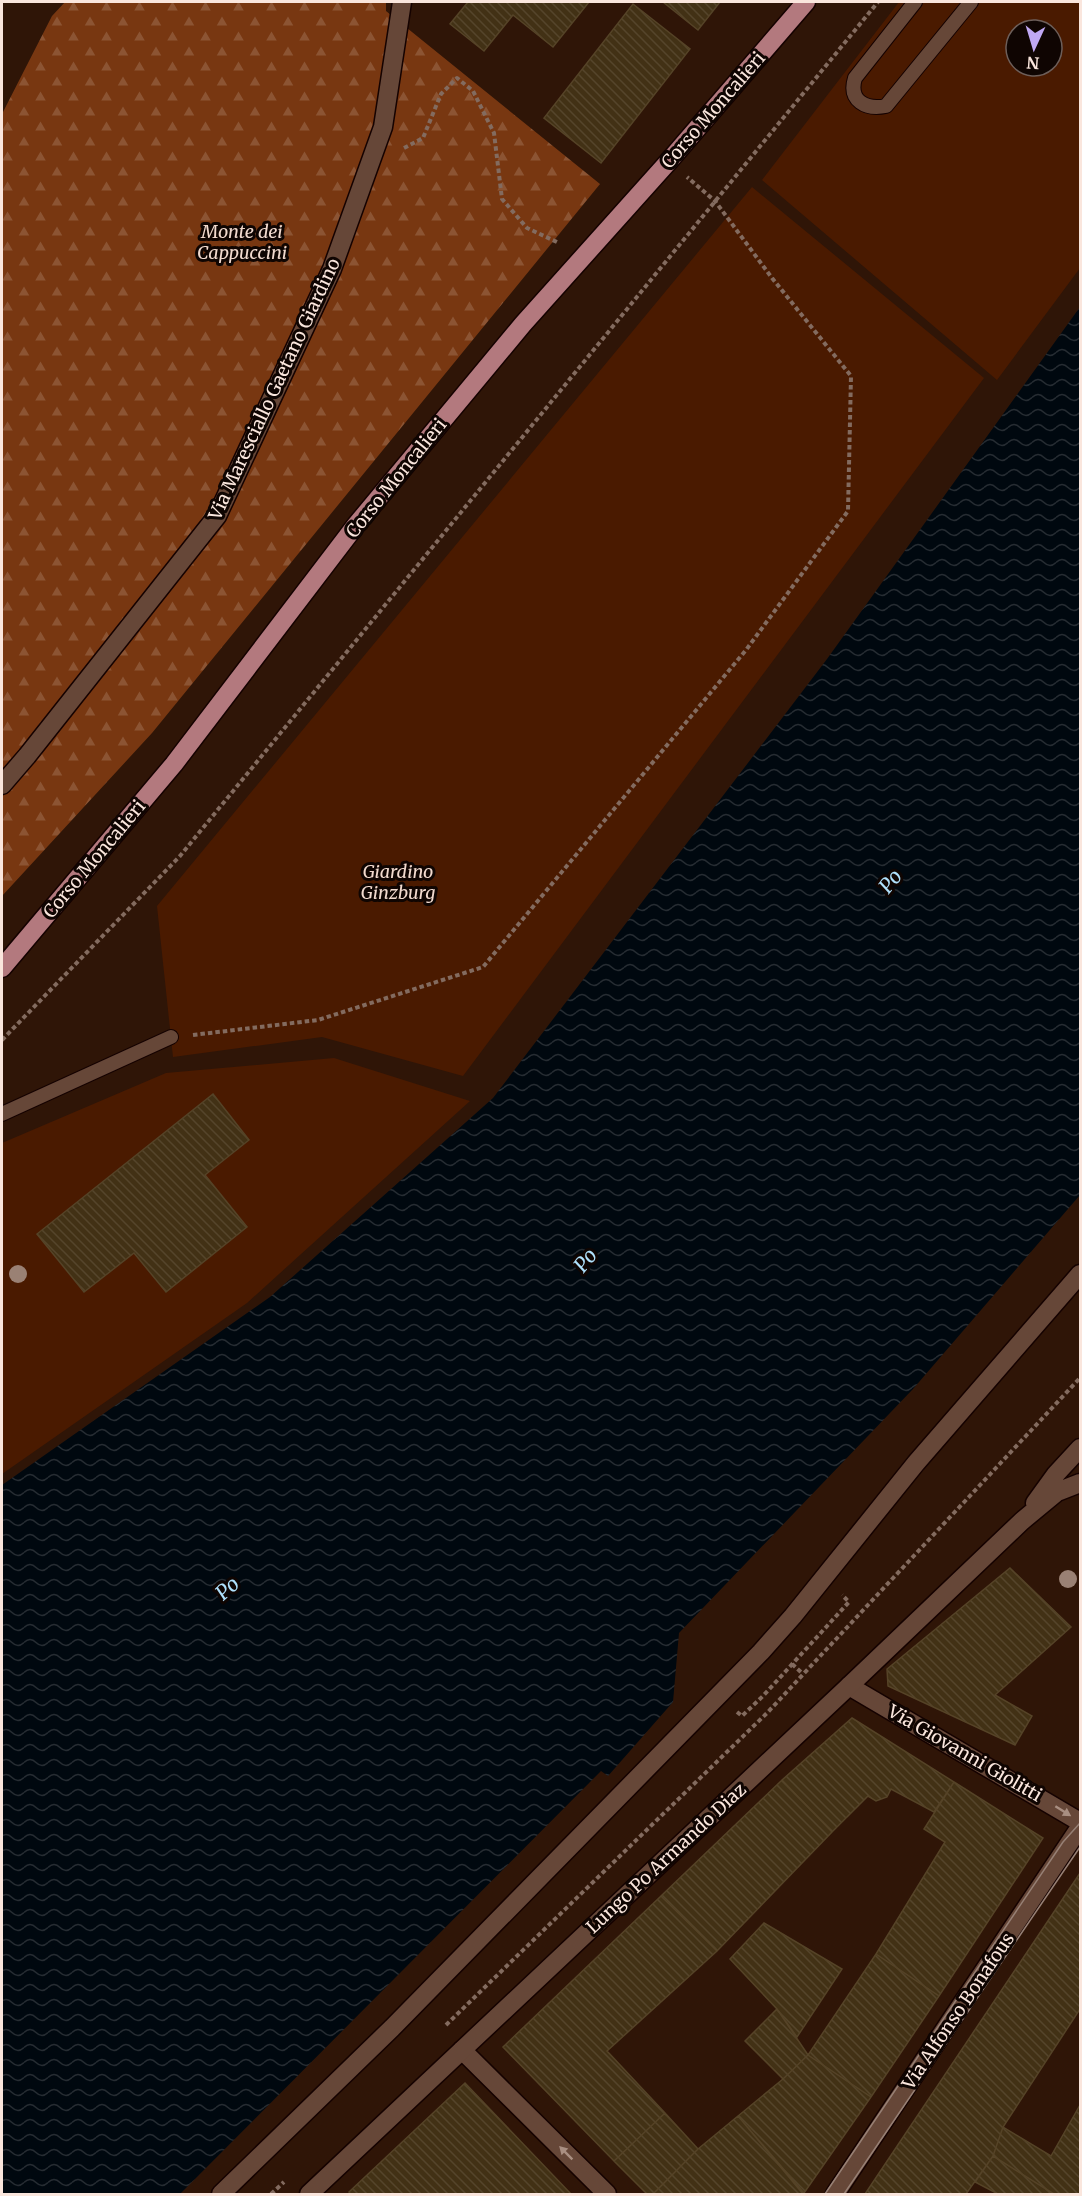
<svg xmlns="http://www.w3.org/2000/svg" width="1082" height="2196" viewBox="0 0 1082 2196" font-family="Merriweather,serif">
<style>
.forest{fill:url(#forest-firs)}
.green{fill:#4a1a00;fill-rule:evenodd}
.water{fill:url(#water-waves)}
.building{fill:url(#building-back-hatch);stroke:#554327;stroke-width:1.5}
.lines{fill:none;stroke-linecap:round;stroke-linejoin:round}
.lane-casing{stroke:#150200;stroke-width:16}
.street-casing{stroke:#150200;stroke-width:21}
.secondary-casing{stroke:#150200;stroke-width:21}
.primary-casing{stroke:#150200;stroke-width:21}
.path{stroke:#836b5f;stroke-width:4;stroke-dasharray:4.5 3;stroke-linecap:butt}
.lane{stroke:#664738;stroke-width:14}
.street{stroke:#664738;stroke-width:18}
.secondary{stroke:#664738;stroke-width:18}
.primary{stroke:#b3797e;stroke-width:18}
.tram{stroke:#978075;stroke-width:1.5}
.tree{fill:#9a8174}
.oneway{fill:#a98f82}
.labels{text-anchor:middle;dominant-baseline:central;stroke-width:6;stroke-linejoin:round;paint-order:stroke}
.street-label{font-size:18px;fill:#fae6dd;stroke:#0f0502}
.park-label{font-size:18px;font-style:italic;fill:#f2dace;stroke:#0f0502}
.water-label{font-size:20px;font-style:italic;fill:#b0e1fc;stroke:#0f0502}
</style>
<defs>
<pattern id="forest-firs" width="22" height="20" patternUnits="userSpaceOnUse" patternTransform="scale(1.5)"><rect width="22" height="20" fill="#783711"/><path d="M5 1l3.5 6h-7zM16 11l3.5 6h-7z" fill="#8c5433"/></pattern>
<pattern id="water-waves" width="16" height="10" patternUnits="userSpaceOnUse" patternTransform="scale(1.5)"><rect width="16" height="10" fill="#00080f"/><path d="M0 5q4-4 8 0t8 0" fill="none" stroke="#262c32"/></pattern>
<pattern id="building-back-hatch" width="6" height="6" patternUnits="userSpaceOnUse" patternTransform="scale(1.5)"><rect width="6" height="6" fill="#423115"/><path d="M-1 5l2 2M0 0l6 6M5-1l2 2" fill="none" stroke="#55452b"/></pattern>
</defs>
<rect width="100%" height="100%" fill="#2f1507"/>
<path class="forest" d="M 65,2 L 386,2 L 386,11 L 600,184 L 152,733 L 2,896 L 2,114 L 52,16 Z"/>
<path class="green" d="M 899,2 L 1080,2 L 1080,268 L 997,380 L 762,180 ZM 1016,30 L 1052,30 L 1052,66 L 1016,66 Z
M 752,187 L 984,378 L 463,1076 L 322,1037 L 173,1057 L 157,906 Z
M 334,1058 L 470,1101 L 247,1303 L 2,1474 L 2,1143 L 166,1073 Z"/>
<path class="water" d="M 1080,307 L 1080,1195 L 913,1389 L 679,1633 L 673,1702 L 608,1776 L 601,1771 L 180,2194 L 2,2194 L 2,1485 L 270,1297 L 493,1098 L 827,659 Z"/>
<path class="building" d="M 468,2 L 589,2 L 553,47 L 513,15 L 484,51 L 450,24 Z
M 663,2 L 720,2 L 698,30 Z
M 633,4 L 690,49 L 601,163 L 544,118 Z
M 213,1094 L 249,1140 L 205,1175 L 247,1227 L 166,1292 L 134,1253 L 84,1292 L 37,1234 Z
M 1010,1568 L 1071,1627 L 995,1695 L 1032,1716 L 1015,1745 L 888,1686 L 887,1669 Z
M 852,1718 L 954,1782 L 934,1812 L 891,1789 L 887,1797 L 876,1801 L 868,1796 L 832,1832 L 782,1780 Z
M 782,1780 L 832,1832 L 717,1951 L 661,1896 Z
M 954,1782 L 1043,1838 L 939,1996 L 876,1954 L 945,1842 L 924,1829 Z
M 1080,1873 L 1080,2009 L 1003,2127 L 993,2156 L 966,2194 L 865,2194 Z
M 661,1896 L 717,1951 L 607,2051 L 665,2113 L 614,2161 L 503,2047 Z
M 764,1923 L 842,1969 L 797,2037 L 777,2009 L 730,1959 Z
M 876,1954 L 939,1996 L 871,2097 L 808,2055 Z
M 777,2009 L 808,2055 L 783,2079 L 745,2041 Z
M 808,2055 L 871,2097 L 804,2193 L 738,2116 L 783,2079 Z
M 465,2083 L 571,2194 L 351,2194 L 349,2192 Z
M 1080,2105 L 1080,2194 L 1054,2194 L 993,2156 L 1003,2127 L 1051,2156 Z
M 665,2113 L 698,2149 L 653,2194 L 647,2194 L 614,2161 Z
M 738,2116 L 803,2194 L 653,2194 L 698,2149 Z
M 993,2156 L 1054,2194 L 998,2194 L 975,2182 Z"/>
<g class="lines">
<defs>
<path id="lane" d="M 915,2 L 855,78 C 848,101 866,110 886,106 L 971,2
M 2,1114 L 171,1037"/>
<path id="street" d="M 2,785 L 27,756 L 217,516 L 332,269 L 383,127 L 402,2
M 849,1686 L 1080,1822
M 462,2050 L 607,2194
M 221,2194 L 392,2028 L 761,1652 L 793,1616 L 916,1463 L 1080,1274
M 835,2194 L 1080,1827"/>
<path id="secondary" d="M 1035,1503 L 1056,1474 L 1080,1448
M 309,2194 L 849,1686 L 1022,1521 L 1057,1492 L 1080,1483"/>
<path id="primary" d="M 2,968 L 174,764 L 356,525 L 523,324 L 669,161 L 806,2"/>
</defs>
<use href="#lane" class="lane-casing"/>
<use href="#street" class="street-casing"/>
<use href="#secondary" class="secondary-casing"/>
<use href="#primary" class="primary-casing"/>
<path class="path" d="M 404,148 L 423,138 L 441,94 L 457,78 L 473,91 L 494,133 L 502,199 L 527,228 L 559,243
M 193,1035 L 318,1020 L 483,967 L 746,650 L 848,511 L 851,376 L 772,278 L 715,201 L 687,177
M 2,1040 L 180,856 L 878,2
M 792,1664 L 803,1674
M 737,1712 L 742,1716 L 763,1696 L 849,1602 L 842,1595
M 446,2025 L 767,1713 L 1080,1378
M 271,2194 L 284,2182"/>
<use href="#lane" class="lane"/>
<use href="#street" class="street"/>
<use href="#secondary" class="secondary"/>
<use href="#primary" class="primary"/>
<path class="tram" d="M 825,2194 L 1063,1842 L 1080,1823
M 844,2194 L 1080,1847"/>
</g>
<g class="tree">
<circle cx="18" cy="1274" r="9"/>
<circle cx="1068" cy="1579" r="9"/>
</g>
<defs><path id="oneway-solid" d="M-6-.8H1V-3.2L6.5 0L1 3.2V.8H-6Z" transform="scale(1.5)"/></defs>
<g class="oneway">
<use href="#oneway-solid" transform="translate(1063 1811) rotate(32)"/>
<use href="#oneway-solid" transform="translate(566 2153) rotate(-135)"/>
</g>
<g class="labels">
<g class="street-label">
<text transform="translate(713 110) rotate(-49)">Corso Moncalieri</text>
<text transform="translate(274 389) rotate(-65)">Via Maresciallo Gaetano Giardino</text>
<text transform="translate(396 478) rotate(-51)">Corso Moncalieri</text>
<text transform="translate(94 859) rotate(-50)">Corso Moncalieri</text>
<text transform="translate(965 1753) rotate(30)">Via Giovanni Giolitti</text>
<text transform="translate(666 1858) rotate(-43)">Lungo Po Armando Diaz</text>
<text transform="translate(958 2011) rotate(-56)">Via Alfonso Bonafous</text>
</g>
<g class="park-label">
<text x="242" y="231">Monte dei<tspan x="242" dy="21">Cappuccini</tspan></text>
<text x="398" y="871">Giardino<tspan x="398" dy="21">Ginzburg</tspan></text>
</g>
<g class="water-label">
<text transform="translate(890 881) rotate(-51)">Po</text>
<text transform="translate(585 1260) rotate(-51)">Po</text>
<text transform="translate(227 1588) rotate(-42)">Po</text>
</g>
</g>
<rect width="1082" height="2196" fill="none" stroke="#fae6dd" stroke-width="6"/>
<g transform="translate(1034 48) rotate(184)"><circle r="28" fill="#0f0502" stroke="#6d5f5a" stroke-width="1.5"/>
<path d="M0-4.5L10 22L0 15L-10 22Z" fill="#c0a8f3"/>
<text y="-9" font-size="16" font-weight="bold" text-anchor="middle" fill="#fae6dd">N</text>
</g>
</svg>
